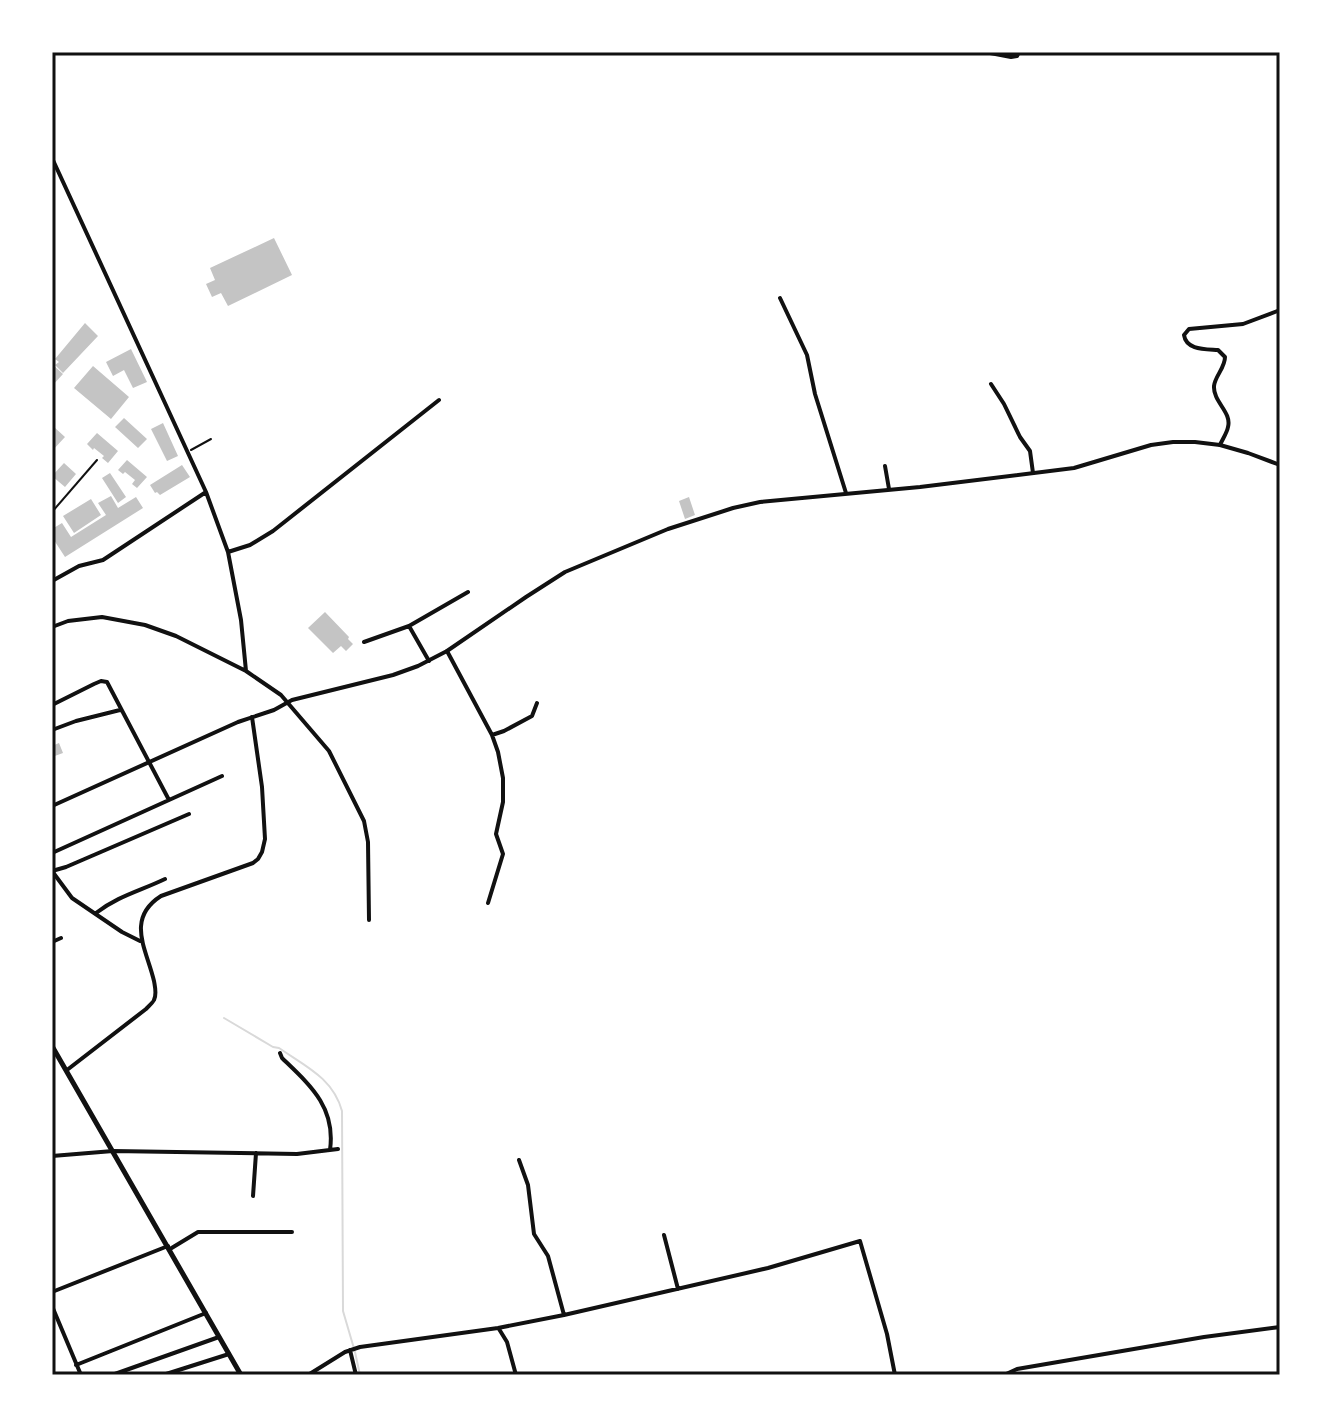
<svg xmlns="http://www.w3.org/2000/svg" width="1332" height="1427" viewBox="0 0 1332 1427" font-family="'Roboto Condensed',sans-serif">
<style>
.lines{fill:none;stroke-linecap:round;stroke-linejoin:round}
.stream{stroke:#d9d9d9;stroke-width:2}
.building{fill:#c4c4c4}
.path{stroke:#111;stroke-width:2}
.service{stroke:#111;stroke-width:2}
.minor{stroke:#111;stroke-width:4}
.tertiary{stroke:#111;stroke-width:4}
.secondary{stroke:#111;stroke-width:5}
.neatline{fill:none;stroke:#111;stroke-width:3}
</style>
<rect width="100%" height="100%" fill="#fff"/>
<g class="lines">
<path class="stream" d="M 224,1018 L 273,1047 L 279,1048 C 305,1066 333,1078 342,1111 L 343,1311 L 355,1352 L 360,1375"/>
</g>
<path class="building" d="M 274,238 L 292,275 L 228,306 L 221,293 L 212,297 L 206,284 L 215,280 L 210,268 Z
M 85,323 L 98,336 L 63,373 L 55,365 L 59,362 L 55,359 Z
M 131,349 L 147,382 L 133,388 L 124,370 L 113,376 L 106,362 Z
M 52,364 L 63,374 L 52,386 Z
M 93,366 L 129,397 L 111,419 L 74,388 Z
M 124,418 L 147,439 L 138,448 L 115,427 Z
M 163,423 L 178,456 L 167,461 L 151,429 Z
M 54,427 L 65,437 L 52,451 L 52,430 Z
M 97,433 L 118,451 L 108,463 L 102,458 L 104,456 L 94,448 L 93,450 L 87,444 Z
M 127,460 L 147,477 L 137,488 L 132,484 L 135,480 L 125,472 L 123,474 L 118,470 Z
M 64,463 L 76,474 L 65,487 L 52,476 Z
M 182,465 L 190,477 L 160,495 L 157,492 L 155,493 L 150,485 Z
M 110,473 L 126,497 L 118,503 L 102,478 Z
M 111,496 L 118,508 L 136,497 L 143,508 L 65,557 L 52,537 L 52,529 L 62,523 L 71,537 L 106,515 L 98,503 Z
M 689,497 L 695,515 L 685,519 L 679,501 Z
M 91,499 L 101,515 L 74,533 L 63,516 Z
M 325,612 L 349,637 L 348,639 L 353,644 L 346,651 L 341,646 L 333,653 L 308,628 Z
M 59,743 L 63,753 L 52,757 L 52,746 Z"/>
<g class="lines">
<path class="path" d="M 191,450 L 211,439"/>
<path class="service" d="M 52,512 L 97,460"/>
<path class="minor" d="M 985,52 L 1011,57 L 1017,56 L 1019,52
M 52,158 L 206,492 L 228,552 L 241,620 L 246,671
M 780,298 L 807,355 L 815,394 L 846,493
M 991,384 L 1004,404 L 1020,437 L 1030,451 L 1033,473
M 1220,445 C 1222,440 1227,433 1228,427 C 1232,412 1213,402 1214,386 C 1215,376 1225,368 1225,357 L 1218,350 C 1205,349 1186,350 1184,335 L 1189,329 L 1243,324 L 1280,310
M 885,466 L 889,489
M 228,552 L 250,545 L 273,531 L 439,400
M 52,581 L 79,566 L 103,560 L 206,492
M 409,626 L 429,661
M 52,627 L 68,621 L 102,617 L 145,625 L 176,636 L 246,671 L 281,695 L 329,751 L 364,821 L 368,842 L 369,920
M 364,642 L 409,626 L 468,592
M 447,651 L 492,735 L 498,752 L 503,778 L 503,802 L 496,834 L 503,854 L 488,903
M 52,705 L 94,684 L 101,681 L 107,682 L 169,800
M 52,730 L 76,721 L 120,710
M 492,735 L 504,731 L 532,716 L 537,703
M 52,853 L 222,776
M 96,913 C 118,896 140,891 165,879
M 140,941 L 122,932 L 72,898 L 52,871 L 66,867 L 189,814
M 52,942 L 61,938
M 280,1053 L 282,1058 C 310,1085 336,1107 330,1150
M 67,1070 L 146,1009 C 147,1008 154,1001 154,1000 C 157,994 155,987 154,981 C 147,950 125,919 161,896 L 253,863 L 258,859 L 262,852 L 265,839 L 262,787 L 252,717
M 52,1156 L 113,1151 L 297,1154 L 338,1149
M 519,1160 L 528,1185 L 534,1234 L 548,1256 L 564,1315
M 253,1196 L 256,1153
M 664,1235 L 678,1289
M 170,1249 L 198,1232 L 292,1232
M 52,1292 L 168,1246
M 52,1306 L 81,1375
M 499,1329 L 507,1342 L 516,1375
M 350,1350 L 356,1375
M 76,1365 L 206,1313
M 112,1375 L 219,1337
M 163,1375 L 229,1354
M 308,1375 L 345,1352 L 360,1347 L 498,1328 L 564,1315 L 768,1268 L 860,1241 L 887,1334 L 895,1375
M 1004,1375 L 1017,1369 L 1204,1337 L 1280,1327"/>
<path class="tertiary" d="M 52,806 L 238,722 L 274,710 L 292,700 L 393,675 L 418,666 L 447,651 L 526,597 L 565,572 L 668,529 L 733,508 L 760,502 L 920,487 L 1074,468 L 1151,445 L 1173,442 L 1195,442 L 1220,445 L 1248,453 L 1280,465"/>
<path class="secondary" d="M 52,1046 L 241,1375"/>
</g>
<rect width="1332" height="1427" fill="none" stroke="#ffffff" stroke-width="108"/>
<rect x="54" y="54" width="1224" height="1319" class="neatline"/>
</svg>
